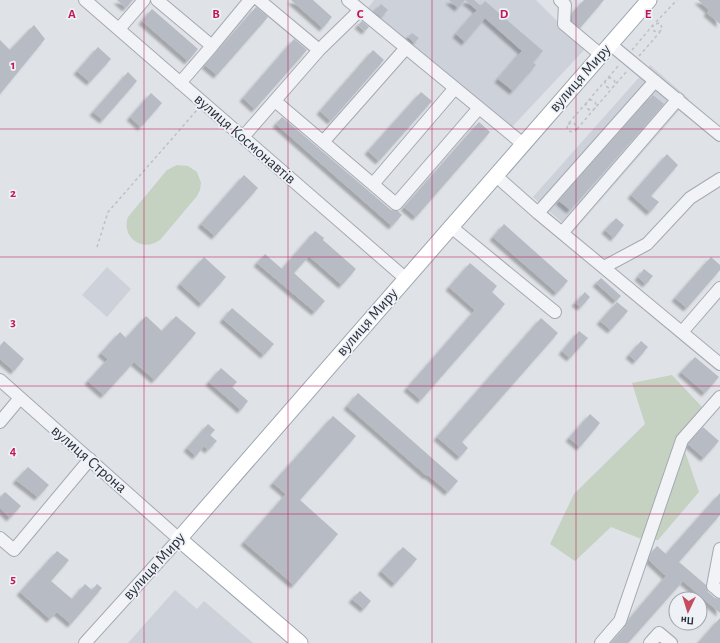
<svg xmlns="http://www.w3.org/2000/svg" width="720" height="643" viewBox="0 0 720 643" font-family="'Alegreya Sans',sans-serif">
<style>
.built{fill:#cdd1d9}
.green{fill:#c5d1c1}
.building{fill:#b6bbc4;filter:url(#shadow)}
.lines{fill:none;stroke-linecap:round;stroke-linejoin:round}
.minor-casing{stroke:#a5a9b1;stroke-width:14}
.major-casing{stroke:#9fa7b2;stroke-width:17}
.path{stroke:#bdc0c6;stroke-width:1.5;stroke-dasharray:3 3;stroke-linecap:butt}
.minor{stroke:#f1f3f6;stroke-width:12}
.major{stroke:#fff;stroke-width:15}
.grid{fill:none;stroke:#c2185b;stroke-width:1;stroke-opacity:0.55}
.labels{text-anchor:middle;dominant-baseline:central;stroke-width:3.5;stroke-linejoin:round;paint-order:stroke}
.street-label{font-size:16px;fill:#29303d;stroke:#eef1f5}
.grid-label{font-size:13px;text-anchor:middle;font-weight:bold;fill:#c2185b;stroke:#eef1f5;stroke-width:3.5;stroke-linejoin:round;paint-order:stroke}
</style>
<defs>
<filter id="shadow"><feDropShadow dx="-3.5" dy="3.5" stdDeviation="1" flood-color="#0004"/></filter>
</defs>
<rect width="100%" height="100%" fill="#dfe2e7"/>
<path class="built" d="M 374,0 L 536,0 L 585,49 L 512,127 L 368,8 Z
M 650,65 L 689,99 L 573,232 L 533,197 Z
M 107,267 L 131,289 L 107,317 L 82,295 Z
M 175,590 L 197,609 L 204,601 L 253,643 L 128,643 Z"/>
<path class="green" d="M 177,165 L 188,166 L 197,172 L 201,183 L 200,190 L 197,196 L 160,240 C 142,253 121,237 128,217 L 167,170 Z
M 672,375 L 702,407 L 683,446 L 699,492 L 658,540 L 639,538 L 611,527 L 575,561 L 550,544 L 574,494 L 645,424 L 632,383 Z"/>
<path class="building" d="M 117,0 L 133,0 L 126,8 Z
M 291,0 L 313,0 L 332,17 L 323,28 Z
M 449,0 L 465,0 L 458,8 Z
M 465,0 L 474,0 L 481,6 L 485,1 L 543,51 L 533,62 L 536,65 L 513,91 L 498,79 L 522,51 L 485,18 L 465,42 L 456,34 L 477,10 Z
M 584,0 L 604,0 L 580,28 L 572,21 L 572,13 Z
M 698,0 L 720,0 L 720,24 L 707,13 L 709,10 Z
M 381,4 L 388,10 L 381,17 L 374,12 Z
M 256,7 L 268,17 L 217,75 L 205,65 Z
M 152,9 L 198,49 L 188,61 L 142,21 Z
M 362,21 L 369,27 L 365,31 L 358,25 Z
M 34,25 L 45,39 L 0,94 L 0,40 L 10,50 Z
M 412,33 L 419,38 L 414,43 L 408,37 Z
M 294,39 L 307,50 L 255,109 L 243,98 Z
M 98,47 L 111,59 L 90,82 L 77,71 Z
M 373,50 L 384,60 L 331,121 L 320,111 Z
M 128,72 L 137,81 L 103,120 L 93,112 Z
M 421,92 L 432,101 L 379,161 L 368,151 Z
M 151,93 L 162,103 L 141,127 L 130,117 Z
M 653,95 L 664,104 L 570,210 L 559,201 Z
M 282,117 L 391,210 L 398,211 L 402,215 L 392,226 L 276,124 Z
M 479,122 L 490,132 L 416,217 L 404,207 Z
M 667,154 L 678,165 L 651,196 L 659,202 L 650,212 L 631,195 Z
M 244,175 L 258,188 L 215,236 L 201,224 Z
M 616,218 L 624,225 L 614,238 L 605,230 Z
M 504,224 L 568,281 L 557,293 L 493,237 Z
M 315,231 L 324,238 L 323,240 L 356,269 L 342,285 L 309,256 L 294,273 L 325,301 L 315,312 L 257,263 L 265,254 L 282,269 Z
M 204,257 L 226,277 L 202,304 L 180,284 Z
M 711,257 L 720,265 L 720,270 L 687,308 L 675,298 Z
M 470,263 L 497,286 L 492,292 L 505,304 L 421,400 L 407,388 L 475,310 L 449,287 Z
M 644,269 L 653,276 L 646,284 L 638,277 Z
M 601,278 L 621,296 L 616,301 L 596,283 Z
M 585,292 L 590,297 L 581,307 L 575,303 Z
M 617,302 L 628,311 L 611,330 L 600,321 Z
M 232,308 L 274,344 L 264,355 L 223,319 Z
M 146,316 L 162,331 L 176,316 L 196,333 L 155,380 L 134,362 L 104,395 L 88,381 L 108,359 L 101,353 L 120,332 L 126,338 Z
M 541,318 L 558,333 L 462,442 L 468,448 L 460,457 L 437,437 Z
M 579,331 L 588,338 L 570,358 L 562,351 Z
M 4,341 L 24,359 L 14,371 L 0,359 L 0,346 Z
M 641,341 L 648,347 L 636,361 L 629,355 Z
M 695,357 L 719,377 L 705,393 L 681,372 Z
M 221,368 L 237,382 L 232,387 L 248,401 L 241,410 L 209,382 Z
M 358,393 L 458,481 L 448,492 L 428,475 L 427,476 L 347,406 Z
M 590,414 L 600,423 L 580,447 L 569,438 Z
M 333,416 L 356,436 L 300,500 L 338,534 L 294,585 L 244,542 L 286,494 L 273,483 Z
M 208,424 L 215,430 L 210,435 L 217,441 L 208,450 L 204,446 L 196,456 L 187,448 Z
M 703,427 L 719,441 L 704,458 L 688,444 Z
M 28,467 L 49,485 L 38,497 L 16,480 Z
M 5,492 L 21,506 L 10,518 L 0,508 L 0,497 Z
M 720,493 L 720,515 L 679,562 L 706,585 L 708,592 L 715,598 L 720,599 L 720,613 L 683,581 L 628,643 L 611,643 L 626,626 L 629,619 L 666,576 L 649,560 L 652,552 L 657,546 L 666,554 Z
M 403,547 L 417,559 L 395,584 L 381,571 Z
M 57,551 L 69,560 L 51,581 L 72,599 L 85,584 L 92,590 L 97,584 L 102,588 L 71,624 L 57,612 L 50,619 L 20,592 Z
M 360,591 L 371,601 L 364,609 L 352,599 Z
M 720,618 L 720,643 L 698,643 Z"/>
<g class="lines">
<defs>
<path id="minor" d="M 85,0 L 405,278
M 157,0 L 212,46 L 180,83
M 348,0 L 523,144
M 560,0 L 565,5 L 564,24 L 601,55
M 119,29 L 144,0
M 610,44 L 720,135
M 212,46 L 250,0
M 319,50 L 360,10
M 275,101 L 396,204 L 479,108
M 243,137 L 319,50 L 259,0
M 323,142 L 406,48
M 495,175 L 538,213 L 720,364
M 373,184 L 455,88
M 538,213 L 655,81
M 450,226 L 555,312
M 562,233 L 678,99
M 604,267 L 647,244 L 690,198 L 720,179
M 682,332 L 720,288
M 0,380 L 179,539 L 85,643
M 0,422 L 20,398
M 0,538 L 14,550 L 90,459
M 720,549 L 713,586 L 720,592
M 601,643 L 620,621 L 682,440 L 720,397
M 650,643 L 659,633 L 671,643"/>
<path id="major" d="M 300,643 L 179,539 L 649,0"/>
</defs>
<use href="#minor" class="minor-casing"/>
<use href="#major" class="major-casing"/>
<path class="path" d="M 656,22 L 677,0
M 632,50 L 653,25 L 659,23 L 661,24 L 662,30 L 658,32 L 654,31 L 653,27 L 653,25
M 639,56 L 660,32
M605 83a5 5 0 1 1 10 0a5 5 0 1 1-10 0Z
M586 105a5 5 0 1 1 10 0a5 5 0 1 1-10 0Z
M 568,124 L 574,123 L 576,126 L 576,130 C 572,133 569,132 567,128 L 568,124 L 619,65
M 577,129 L 627,71
M 97,247 L 108,212 L 197,110"/>
<use href="#minor" class="minor"/>
<use href="#major" class="major"/>
</g>
<path class="grid" d="M 144,0 L 144,643M 288,0 L 288,643M 432,0 L 432,643M 576,0 L 576,643M 0,129 L 720,129M 0,257 L 720,257M 0,386 L 720,386M 0,514 L 720,514"/>
<g class="labels">
<g class="street-label">
<text transform="translate(580 78) rotate(-49)">вулиця Миру</text>
<text transform="translate(245 139) rotate(41)">вулиця Космонавтів</text>
<text transform="translate(367 322) rotate(-49)">вулиця Миру</text>
<text transform="translate(89 459) rotate(41)">вулиця Строна</text>
<text transform="translate(154 566) rotate(-48)">вулиця Миру</text>
</g>
</g>
<g class="grid-label">
<text x="72" y="18">A</text>
<text x="216" y="18">B</text>
<text x="360" y="18">C</text>
<text x="504" y="18">D</text>
<text x="648" y="18">E</text>
<text x="13" y="69">1</text>
<text x="13" y="197">2</text>
<text x="13" y="326">3</text>
<text x="13" y="455">4</text>
<text x="13" y="583">5</text>
</g>
<g transform="translate(688 611) rotate(184)"><circle r="19" fill="#eef1f5" stroke="#9fa4ab"/>
<path d="M0-3L7 15L0 10L-7 15Z" fill="#c54b5e"/>
<text y="-6" font-size="11" font-weight="bold" text-anchor="middle" fill="#29303d">Пн</text>
</g>
</svg>
